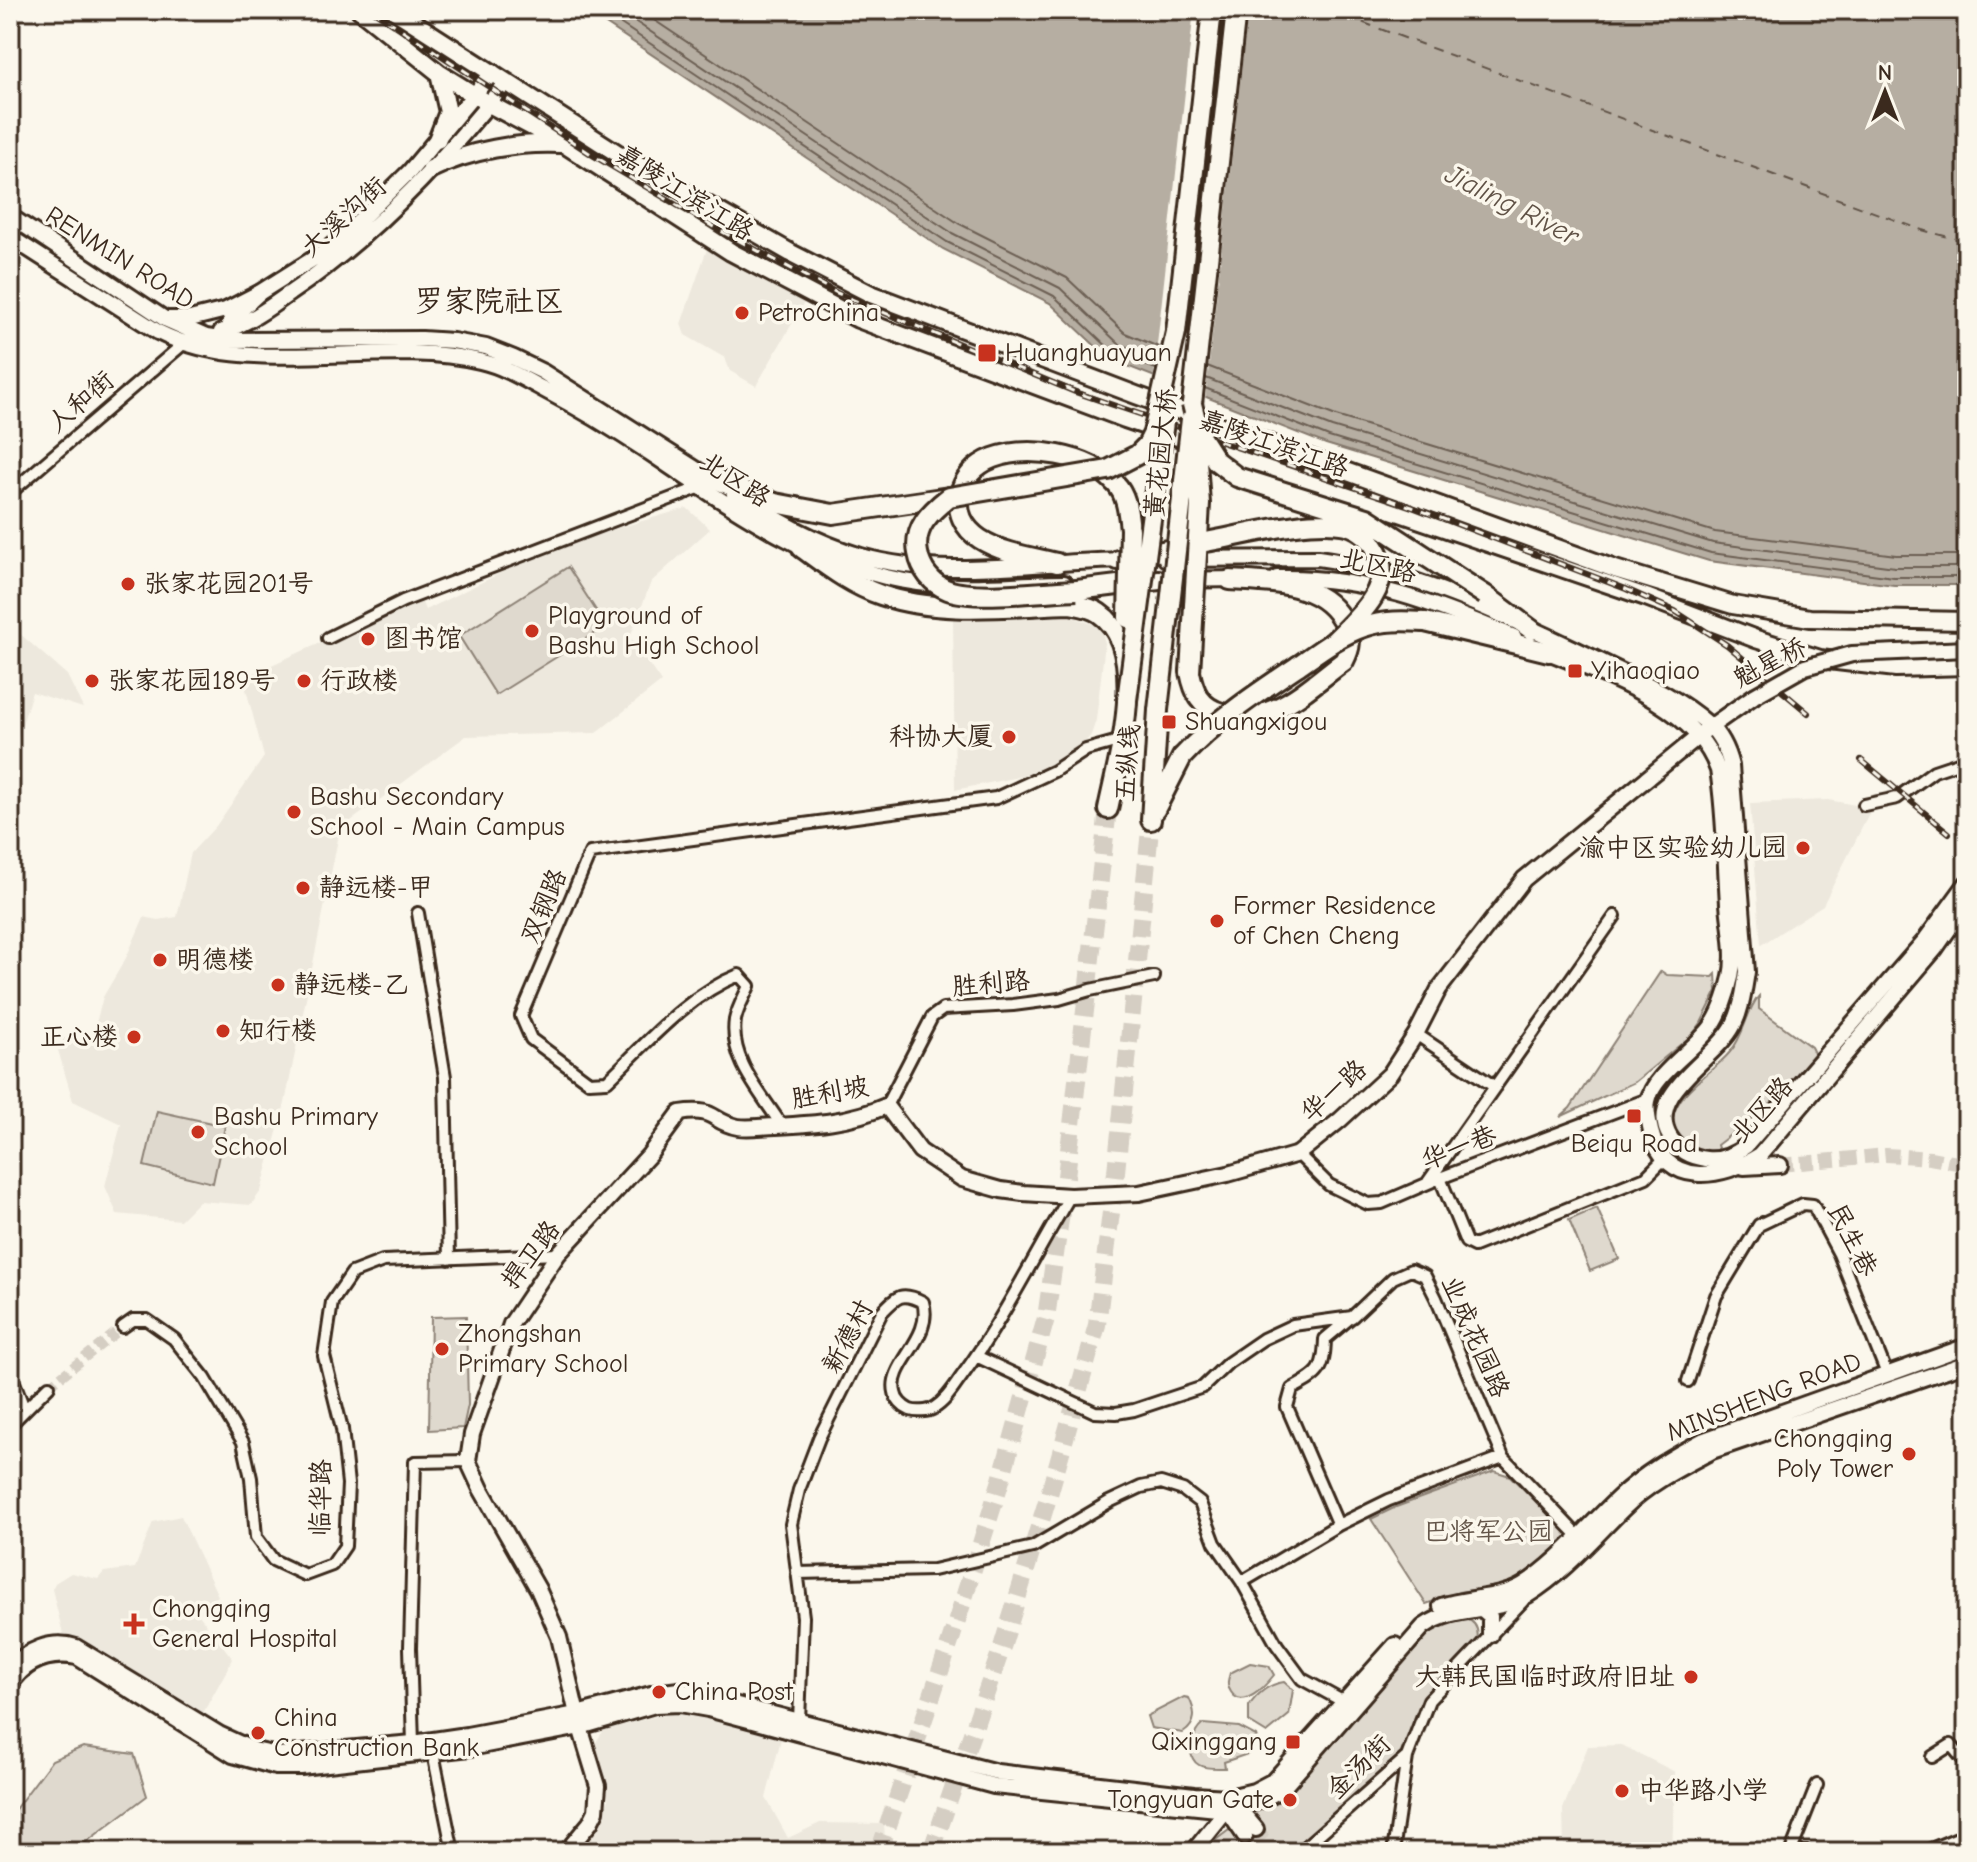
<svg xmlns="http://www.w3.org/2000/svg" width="1977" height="1862" viewBox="0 0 1977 1862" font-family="'Comic Neue','LXGW WenKai TC',sans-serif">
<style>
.built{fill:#ede8dd}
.green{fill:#dfd9ce;stroke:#8d8276;stroke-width:2}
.water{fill:#b6aea2;stroke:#85796d;stroke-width:2}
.pier{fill:#fbf7ec}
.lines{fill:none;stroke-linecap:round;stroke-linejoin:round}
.shore{stroke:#6c5f53;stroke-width:2}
.ferry{stroke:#605246;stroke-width:2;stroke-dasharray:10 8;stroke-linecap:butt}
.minor-tunnel{stroke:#d5cec3;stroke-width:10;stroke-dasharray:10 5;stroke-linecap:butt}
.secondary-tunnel{stroke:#d5cec3;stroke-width:14;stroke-dasharray:14 7;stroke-linecap:butt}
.trunk-tunnel{stroke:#d5cec3;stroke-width:18;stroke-dasharray:18 9;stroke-linecap:butt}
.minor-casing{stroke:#3b2a1e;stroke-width:16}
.tertiary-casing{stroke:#3b2a1e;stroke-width:20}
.secondary-casing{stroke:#3b2a1e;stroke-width:20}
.primary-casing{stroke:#3b2a1e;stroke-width:22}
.trunk-casing{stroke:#3b2a1e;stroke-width:24}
.minor{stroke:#fbf7ec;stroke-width:10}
.tertiary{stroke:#fbf7ec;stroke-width:14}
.secondary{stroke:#fbf7ec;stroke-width:14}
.primary{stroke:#fbf7ec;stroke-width:16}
.trunk{stroke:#fbf7ec;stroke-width:18}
.rail-casing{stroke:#3b2a1e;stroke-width:6}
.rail{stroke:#fbf7ec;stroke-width:3;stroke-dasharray:9;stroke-linecap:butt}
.secondary-bridge-casing{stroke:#3b2a1e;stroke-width:20;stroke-linecap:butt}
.trunk-bridge-casing{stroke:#3b2a1e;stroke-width:24;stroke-linecap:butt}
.secondary-bridge{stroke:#fbf7ec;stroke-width:14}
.trunk-bridge{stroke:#fbf7ec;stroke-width:18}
.poi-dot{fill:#c8321e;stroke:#fbf7ec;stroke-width:3}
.labels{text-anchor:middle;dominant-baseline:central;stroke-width:7;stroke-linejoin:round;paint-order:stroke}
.street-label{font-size:26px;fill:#3b2a1e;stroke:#fbf7ec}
.poi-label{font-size:26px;fill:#3b2a1e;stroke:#fbf7ec;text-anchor:start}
.park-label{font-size:26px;fill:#64564a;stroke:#fbf7ec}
.water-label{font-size:28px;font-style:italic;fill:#605246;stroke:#fbf7ec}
.quarter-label{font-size:30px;fill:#3b2a1e;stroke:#fbf7ec}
</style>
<rect width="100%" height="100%" fill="#fbf7ec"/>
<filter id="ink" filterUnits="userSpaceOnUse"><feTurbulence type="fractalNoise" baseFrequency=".0125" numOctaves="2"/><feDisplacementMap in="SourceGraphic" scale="16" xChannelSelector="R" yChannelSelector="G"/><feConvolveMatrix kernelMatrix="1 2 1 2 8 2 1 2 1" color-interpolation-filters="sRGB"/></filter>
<g filter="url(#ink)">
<path class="built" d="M 707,249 L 804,303 L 756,386 L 730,371 L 725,358 L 685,335 L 681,324 Z
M 687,508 L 710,529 L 651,582 L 630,637 L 661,682 L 596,733 L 466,736 L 340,829 L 285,1103 L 261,1191 L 251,1205 L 199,1201 L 180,1220 L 117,1214 L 105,1186 L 121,1124 L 73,1101 L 58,1050 L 64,1038 L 91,1042 L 103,997 L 126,958 L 144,917 L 158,920 L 177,917 L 191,853 L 216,826 L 264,757 L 243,678 L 420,598 L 425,610 L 556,546 Z
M 953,617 L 1073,617 L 1095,625 L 1102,632 L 1105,643 L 1096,720 L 1091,735 L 1081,747 L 1053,766 L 1023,776 L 955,790 Z
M 19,633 L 67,675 L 83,708 L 32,692 L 13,754 L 10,753 L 10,642 Z
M 1828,800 L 1872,808 L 1823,905 L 1761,945 L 1750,803 Z
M 181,1516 L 218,1596 L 199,1615 L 233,1659 L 203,1713 L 82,1639 L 63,1634 L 52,1589 L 55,1583 L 71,1573 L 98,1579 L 104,1572 L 135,1568 L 153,1522 Z
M 680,1714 L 701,1717 L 781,1739 L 766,1798 L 788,1838 L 820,1823 L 884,1824 L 886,1852 L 580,1852 L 599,1827 L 608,1800 L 607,1785 L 594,1745 L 604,1730 L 657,1716 Z
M 1622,1745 L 1675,1772 L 1672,1852 L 1564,1852 L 1563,1809 L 1588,1746 Z"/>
<path class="green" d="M 568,567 L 606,626 L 496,695 L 459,636 Z
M 1661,971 L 1667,975 L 1713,977 L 1716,974 L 1717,991 L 1701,1023 L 1692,1035 L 1635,1082 L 1560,1117 L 1570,1108 Z
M 1759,996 L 1759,1009 L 1811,1047 L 1815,1055 L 1761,1119 L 1755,1116 L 1717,1145 L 1719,1151 C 1693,1152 1679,1144 1672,1119 C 1680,1087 1710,1076 1730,1052 C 1745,1035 1746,1010 1759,996 Z
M 157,1111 L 225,1126 L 213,1183 L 144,1166 Z
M 1597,1208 L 1619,1259 L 1590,1271 L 1569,1220 Z
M 466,1316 L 468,1405 L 463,1428 L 429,1430 L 431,1317 Z
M 1494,1471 L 1510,1476 L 1567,1531 L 1568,1540 L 1525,1578 L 1506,1585 L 1459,1592 L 1426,1604 L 1371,1519 L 1396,1507 Z
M 1466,1619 C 1477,1622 1479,1631 1477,1642 L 1426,1697 L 1406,1746 L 1397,1759 L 1293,1852 L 1200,1852 L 1263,1804 L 1415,1645 L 1442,1624 Z
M 1250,1663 L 1269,1666 L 1274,1675 C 1266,1685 1243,1711 1231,1692 C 1226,1685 1228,1680 1230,1673 Z
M 1284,1682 L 1293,1690 L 1289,1715 L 1267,1733 L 1249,1722 L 1249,1706 C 1257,1694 1269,1684 1284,1682 Z
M 1184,1697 L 1189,1698 C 1196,1712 1197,1724 1183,1733 L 1151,1728 L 1147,1716 Z
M 1203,1724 L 1239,1727 L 1256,1736 L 1258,1743 L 1248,1754 L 1224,1762 L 1225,1768 C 1217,1768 1206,1769 1199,1765 C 1184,1756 1193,1732 1203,1724 Z
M 83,1747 L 134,1754 L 147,1796 L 73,1852 L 10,1852 L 10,1816 L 52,1760 Z"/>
<path class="water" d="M 585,10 L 1967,10 L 1967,585 L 1894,585 L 1709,561 L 1326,444 L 1109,359 L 1050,303 L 943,249 Z"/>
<path class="pier" d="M 1194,10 L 1248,10 L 1205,401 L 1153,381 Z"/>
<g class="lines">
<path class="shore" d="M 600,10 L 947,242 L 1054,296 L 1113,352 L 1156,369
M 618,10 L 952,233 L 1060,288 L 1119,344 L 1158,359
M 639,10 L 958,223 L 1067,278 L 1125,333 L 1161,348
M 1207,366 L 1336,416 L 1715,532 L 1896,555 L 1967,555
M 1206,378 L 1332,427 L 1713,543 L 1895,567 L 1967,567
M 1205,388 L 1329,437 L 1711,553 L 1894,577 L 1967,577"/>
<path class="ferry" d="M 1329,10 L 1922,230 L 1967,242"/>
<path class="minor-tunnel" d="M 49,1386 L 123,1327"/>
<path class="secondary-tunnel" d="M 1780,1165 L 1886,1155 L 1930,1158 L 1967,1165
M 1256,1829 L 1275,1852
M 1245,1836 L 1259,1852"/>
<path class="trunk-tunnel" d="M 879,1852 L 952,1636 L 1001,1480 L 1046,1318 L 1066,1177 L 1108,809
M 931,1852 L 1003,1644 L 1048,1498 L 1097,1325 L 1116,1172 L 1151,820"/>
<defs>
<path id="minor" d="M 10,493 L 182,345
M 328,638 L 403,601 L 701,487
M 1864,805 L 1897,798 L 1934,771 L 1967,760
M 418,913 L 445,1077 L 449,1259
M 1416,1034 L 1495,1087
M 886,1106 L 932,1017 L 943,1009 L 1013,1005 L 1059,999 L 1090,990 L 1154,977
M 782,1126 C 762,1094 729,1060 735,1020 C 737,1009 744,997 749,986 L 739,975 C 686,996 647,1043 607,1081 L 589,1082 L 531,1039 L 521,1016 L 590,853 L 996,798 L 1054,771 L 1086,750 L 1122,740
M 1298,1154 L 1329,1185 L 1368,1204 L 1382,1203 L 1440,1178 L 1648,1099
M 1440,1178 L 1466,1242 L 1474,1246 L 1646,1177 L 1665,1158
M 1428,1182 L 1615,916
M 123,1327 L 133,1320 L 147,1320 L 174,1339 L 205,1378 L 243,1442 L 251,1478 L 256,1537 L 273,1560 L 305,1575 L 332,1565 L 345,1546 L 348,1484 L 342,1429 L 324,1356 L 332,1302 L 352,1273 L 383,1261 L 558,1254
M 976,1356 L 1095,1412 L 1116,1413 L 1134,1410 L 1203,1387 L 1228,1363 L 1263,1339 L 1293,1325 L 1352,1317 L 1393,1278 L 1411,1270 L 1425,1276 L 1436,1298 L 1503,1457 L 1584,1542
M 10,1372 L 24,1408
M 1688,1381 L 1716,1296 L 1759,1225 L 1803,1204 L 1813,1205 L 1839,1254 L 1887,1374
M 10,1425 L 49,1386
M 1338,1525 L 1287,1407 L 1292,1389 C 1319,1374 1324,1372 1325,1339 L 1350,1318
M 797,1573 L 933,1570 L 1033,1547 L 1109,1502 L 1141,1487 L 1161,1483 L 1183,1490 L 1200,1503 L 1215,1543 L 1242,1582 L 1277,1645 L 1302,1679 L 1344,1702
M 1242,1582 L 1338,1525 L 1389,1500 L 1503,1457
M 799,1721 L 803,1617 L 791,1524 L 799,1490 L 819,1438 L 882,1312 C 897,1296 902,1291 923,1302 C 934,1338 888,1364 895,1392 C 896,1400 903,1407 910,1410 C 916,1412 928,1412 934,1408 C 946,1401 954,1387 962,1376 C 1003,1320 1034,1256 1070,1196
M 413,1743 L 410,1648 L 415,1462 L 468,1461
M 433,1753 L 453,1852
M 1932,1757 L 1951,1745 L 1967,1764
M 1299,1852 L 1407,1757 L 1429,1700 L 1523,1601
M 1393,1852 L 1407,1757
M 1807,1852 L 1791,1851 L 1817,1785
M 1924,1852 L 1967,1834"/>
<path id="tertiary" d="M 165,319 L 190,319 L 226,310 L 259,293 L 321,254 L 342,238 L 410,171 L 493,72
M 221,332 C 247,324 268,309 290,293 C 373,237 444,161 506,82
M 566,1852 L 590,1823 L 596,1811 L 598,1786 L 580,1727 L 559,1637 L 538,1589 L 481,1489 L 468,1461 L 472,1434 L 511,1324 L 558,1254 L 649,1155 L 680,1113 C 717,1107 710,1122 738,1127 C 750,1129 764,1126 776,1126 C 814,1124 850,1122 886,1106 L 920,1151 L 962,1179 L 1001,1190 L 1023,1193 L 1070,1196 L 1139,1193 L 1228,1174 L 1298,1154 L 1340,1120 L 1390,1074 L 1416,1034 L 1439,989 L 1524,879 L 1700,735
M 1193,1852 L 1227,1810"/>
<path id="secondary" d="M 10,216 L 165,319 L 206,337 L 227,340 L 422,339 L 453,341 L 486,347 L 514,358 L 543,372 L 713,480
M 10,237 L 158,332 C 253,380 378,337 480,361 C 502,366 521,377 541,388 C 579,408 614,429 650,453 C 738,512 827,577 937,585 C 979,589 1022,583 1064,583
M 231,345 L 225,335 L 231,319 L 259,293
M 734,494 C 775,519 815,542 861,556 C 946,580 1038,561 1125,560
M 1166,559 L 1318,558 C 1414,571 1506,616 1592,657 C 1632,677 1674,694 1708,724 C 1720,735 1727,750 1731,766 L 1747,972 C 1744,990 1742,1009 1733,1026 C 1716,1059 1644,1094 1670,1137 C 1678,1150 1691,1157 1706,1159 C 1721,1161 1734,1155 1746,1146 L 1926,939 L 1967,883
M 1277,578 C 1366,576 1434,603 1514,637
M 1165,580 L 1240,579
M 1541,649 C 1600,674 1696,704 1718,770 C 1725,813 1725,859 1728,904 C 1730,927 1736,954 1731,977 C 1727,994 1721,1013 1711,1027 C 1695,1049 1653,1075 1648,1101 C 1646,1111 1649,1122 1651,1131 C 1665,1189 1722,1179 1760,1155 L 1935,949 L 1967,903
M 1703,732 L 1754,696
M 1744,1167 L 1780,1165
M 1475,1603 L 1490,1616 L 1490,1635
M 1441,1606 C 1466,1597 1500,1599 1523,1585 C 1559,1562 1587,1527 1618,1498 C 1643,1474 1674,1456 1704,1440 L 1967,1346
M 10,1669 C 26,1650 52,1639 76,1647 L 219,1734 L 254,1750 L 278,1755 L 413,1743 L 467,1735 L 577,1714 L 655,1693 L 679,1690 L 997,1772 L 1194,1795 L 1229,1797 L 1254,1791 L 1273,1781 L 1395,1645
M 10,1685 C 26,1660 49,1652 77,1657 L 233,1755 L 276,1767 L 301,1767 L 470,1748 L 580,1727 L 655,1705 L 680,1704 L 708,1709 L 994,1786 L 1227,1810 C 1249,1807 1265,1800 1283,1788 L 1423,1627 C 1455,1604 1496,1614 1528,1595 C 1565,1572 1594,1537 1624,1508 C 1649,1483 1682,1467 1712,1451 L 1967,1363
M 1235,1804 L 1256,1829
M 1227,1805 L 1227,1810 L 1245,1836"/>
<path id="primary" d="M 360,10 L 439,73 L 489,104 L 564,144 L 731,252 L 858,319 L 1125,419 L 1646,597 L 1756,639 L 1820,659 L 1896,668 L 1967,666
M 394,10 L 617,153 L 791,253 L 871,294 L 1136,395 L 1615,569 L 1733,605 L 1810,618 L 1967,621
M 437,140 L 448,112 L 439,73
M 431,169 C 470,150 518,142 561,144"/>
<path id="trunk" d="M 1176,332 L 1212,10
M 1192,404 L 1236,10
M 704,475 L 775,503 L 833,514 L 949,497
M 802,548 C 827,566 851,585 881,595 C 940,615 1008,606 1070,604 C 1080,606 1090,607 1099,613 C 1151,648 1118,760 1108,809
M 1118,560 L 1206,542
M 1057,563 C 1031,557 1002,553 980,539 C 945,516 956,472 993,458 C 1029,445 1088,454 1115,483 C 1127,495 1128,513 1130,529
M 1077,590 L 1159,580
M 1485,595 L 1532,630
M 1425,622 L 1549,652
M 1190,672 C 1194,692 1200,707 1222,713 C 1271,727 1306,689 1344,661 C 1351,647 1352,640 1345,626 C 1325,581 1272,583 1230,580
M 1155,810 L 1182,757
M 1151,820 L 1158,710"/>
</defs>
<use href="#minor" class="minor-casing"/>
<use href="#tertiary" class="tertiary-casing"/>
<use href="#secondary" class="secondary-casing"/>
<use href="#primary" class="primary-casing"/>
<use href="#trunk" class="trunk-casing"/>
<use href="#minor" class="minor"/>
<use href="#tertiary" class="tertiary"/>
<use href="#secondary" class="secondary"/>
<use href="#primary" class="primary"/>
<use href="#trunk" class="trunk"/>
<defs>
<path id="rail" d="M 372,10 L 594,156 L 717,229 L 837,293 L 1075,392 L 1412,507 L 1626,589 L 1675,611 L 1727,645 L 1808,713
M 1861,760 L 1949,833"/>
</defs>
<use href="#rail" class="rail-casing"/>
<use href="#rail" class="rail"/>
<defs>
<path id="secondary-bridge" d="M 1754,696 L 1805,667 L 1852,654 L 1967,649"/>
<path id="trunk-bridge" d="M 1192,404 L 1200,436 L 1216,461 L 1237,477 L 1367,518 L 1485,595
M 1206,542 C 1245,535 1309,517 1347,525 C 1361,529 1372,540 1378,553 C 1393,588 1357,618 1334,641
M 1077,590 C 1047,591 974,600 948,590 C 932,584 921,570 918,553 C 913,528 930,512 949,497 L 1108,470 L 1137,455 L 1147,445 L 1153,433 L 1176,332
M 1128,618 L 1130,529
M 1190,672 L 1200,504 L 1196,447
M 1127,700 L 1164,422
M 1158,710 L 1191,419
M 1182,757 C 1216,720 1257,693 1299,665 C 1319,651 1340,635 1364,627 C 1384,620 1404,621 1425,622"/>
</defs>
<use href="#secondary-bridge" class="secondary-bridge-casing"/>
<use href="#trunk-bridge" class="trunk-bridge-casing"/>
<use href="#secondary-bridge" class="secondary-bridge"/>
<use href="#trunk-bridge" class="trunk-bridge"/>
</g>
</g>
<g class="poi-dot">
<circle cx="742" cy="313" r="8"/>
<rect x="977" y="343" width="20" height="20" rx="4"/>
<circle cx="128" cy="584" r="8"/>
<circle cx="532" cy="631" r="8"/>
<circle cx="368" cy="639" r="8"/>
<rect x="1567" y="663" width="16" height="16" rx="4"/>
<circle cx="92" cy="681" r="8"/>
<circle cx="304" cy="681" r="8"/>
<rect x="1161" y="714" width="16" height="16" rx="4"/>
<circle cx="1009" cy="737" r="8"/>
<circle cx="294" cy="812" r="8"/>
<circle cx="1803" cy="848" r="8"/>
<circle cx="303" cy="888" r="8"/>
<circle cx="1217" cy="921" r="8"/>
<circle cx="160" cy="960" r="8"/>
<circle cx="278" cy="985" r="8"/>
<circle cx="223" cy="1031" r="8"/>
<circle cx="134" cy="1037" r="8"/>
<rect x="1626" y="1108" width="16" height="16" rx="4"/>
<circle cx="198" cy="1132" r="8"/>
<circle cx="442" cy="1349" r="8"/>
<circle cx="1909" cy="1454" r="8"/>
<path d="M130 1612h8v8h8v8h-8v8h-8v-8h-8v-8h8z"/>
<circle cx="1691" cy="1677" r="8"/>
<circle cx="659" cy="1692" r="8"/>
<circle cx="258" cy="1733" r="8"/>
<rect x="1285" y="1734" width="16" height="16" rx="4"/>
<circle cx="1622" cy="1791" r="8"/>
<circle cx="1290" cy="1800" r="8"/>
</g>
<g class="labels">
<g class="street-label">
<text transform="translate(685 193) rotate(32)">嘉陵江滨江路</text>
<text transform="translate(344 217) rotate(-42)">大溪沟街</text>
<text transform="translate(120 258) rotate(32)">RENMIN ROAD</text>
<text transform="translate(81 402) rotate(-41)">人和街</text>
<text transform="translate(1274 444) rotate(19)">嘉陵江滨江路</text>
<text transform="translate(1161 453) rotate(-84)">黄花园大桥</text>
<text transform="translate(735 480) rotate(33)">北区路</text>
<text transform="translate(1378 566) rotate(12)">北区路</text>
<text transform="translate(1770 663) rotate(-27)">魁星桥</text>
<text transform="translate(1128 763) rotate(-86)">五纵线</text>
<text transform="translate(544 906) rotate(-67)">双钢路</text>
<text transform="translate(991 984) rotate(-5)">胜利路</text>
<text transform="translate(1334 1091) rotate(-42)">华一路</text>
<text transform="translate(830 1093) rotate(-10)">胜利坡</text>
<text transform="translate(1762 1110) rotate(-48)">北区路</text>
<text transform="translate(1459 1148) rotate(-21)">华一巷</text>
<text transform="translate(1852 1240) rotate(63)">民生巷</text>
<text transform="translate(531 1255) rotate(-53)">捍卫路</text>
<text transform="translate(848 1337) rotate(-62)">新德村</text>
<text transform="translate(1475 1337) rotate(66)">业成花园路</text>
<text transform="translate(1764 1397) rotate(-21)">MINSHENG ROAD</text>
<text transform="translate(321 1498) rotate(-89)">临华路</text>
<text transform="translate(1359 1767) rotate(-45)">金汤街</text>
</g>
<g class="poi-label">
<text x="758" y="313">PetroChina</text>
<text x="1005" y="353">Huanghuayuan</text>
<text x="144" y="584">张家花园201号</text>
<text x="548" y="616">Playground of<tspan x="548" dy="30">Bashu High School</tspan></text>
<text x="384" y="639">图书馆</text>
<text x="1591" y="671">Yihaoqiao</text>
<text x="108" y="681">张家花园189号</text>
<text x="320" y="681">行政楼</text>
<text x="1185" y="722">Shuangxigou</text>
<text x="993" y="737" text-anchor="end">科协大厦</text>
<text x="310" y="797">Bashu Secondary<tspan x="310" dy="30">School - Main Campus</tspan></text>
<text x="1787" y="848" text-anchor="end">渝中区实验幼儿园</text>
<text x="319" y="888">静远楼-甲</text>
<text x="1233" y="906">Former Residence<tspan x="1233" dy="30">of Chen Cheng</tspan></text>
<text x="176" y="960">明德楼</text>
<text x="294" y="985">静远楼-乙</text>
<text x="239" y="1031">知行楼</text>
<text x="118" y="1037" text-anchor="end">正心楼</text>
<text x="214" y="1117">Bashu Primary<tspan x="214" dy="30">School</tspan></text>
<text x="1634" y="1144" text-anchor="middle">Beiqu Road</text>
<text x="458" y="1334">Zhongshan<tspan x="458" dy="30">Primary School</tspan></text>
<text x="1893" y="1439" text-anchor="end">Chongqing<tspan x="1893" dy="30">Poly Tower</tspan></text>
<text x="152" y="1609">Chongqing<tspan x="152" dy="30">General Hospital</tspan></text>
<text x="1675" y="1677" text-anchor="end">大韩民国临时政府旧址</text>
<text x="675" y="1692">China Post</text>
<text x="274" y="1718">China<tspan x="274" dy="30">Construction Bank</tspan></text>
<text x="1277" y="1742" text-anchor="end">Qixinggang</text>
<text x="1638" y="1791">中华路小学</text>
<text x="1274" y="1800" text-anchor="end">Tongyuan Gate</text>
</g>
<g class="park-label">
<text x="1488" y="1532">巴将军公园</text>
</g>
<g class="water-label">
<text transform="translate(1512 205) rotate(27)">Jialing River</text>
</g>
<g class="quarter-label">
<text x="489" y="301">罗家院社区</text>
</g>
</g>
<rect width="1977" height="1862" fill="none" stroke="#fbf7ec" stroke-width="40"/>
<rect x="20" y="20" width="1937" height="1822" fill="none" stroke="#3b2a1e" stroke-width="3" filter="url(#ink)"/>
<g transform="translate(1885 92)" stroke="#fbf7ec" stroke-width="6" paint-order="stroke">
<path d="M0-6L14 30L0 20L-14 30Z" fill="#3b2a1e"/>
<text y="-12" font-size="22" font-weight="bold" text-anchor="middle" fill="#3b2a1e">N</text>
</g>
</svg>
